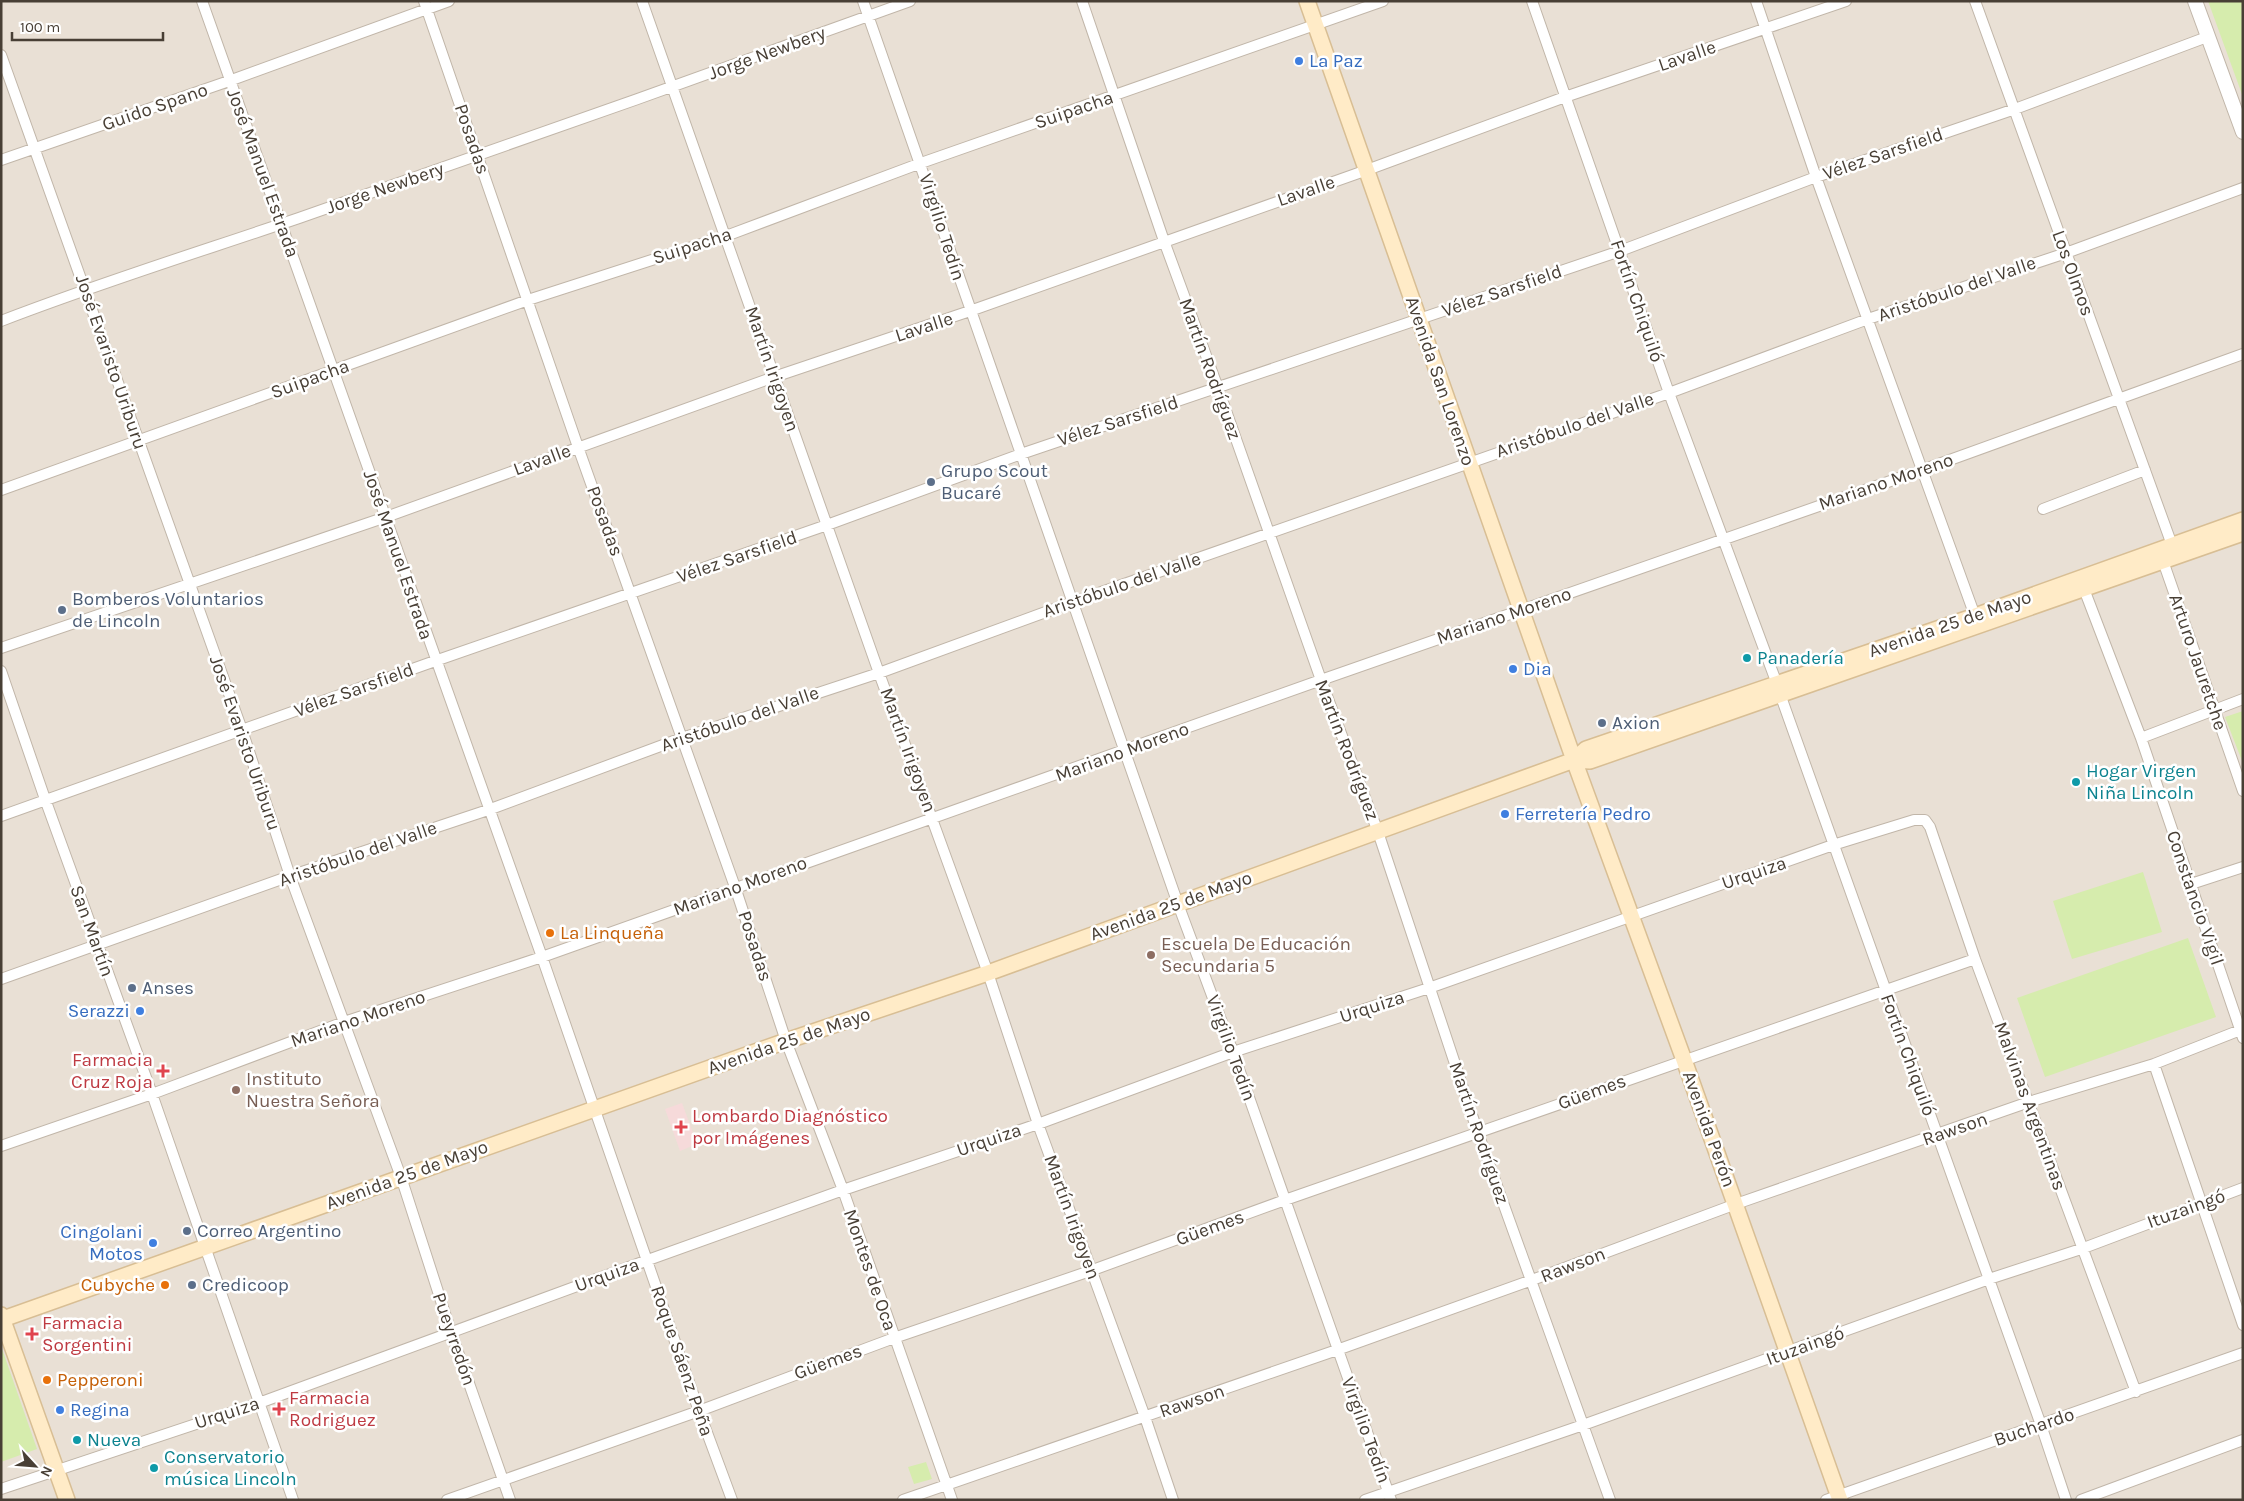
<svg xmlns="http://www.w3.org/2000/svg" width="2244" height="1501" viewBox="0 0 2244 1501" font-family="Karla,sans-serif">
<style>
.residential{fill:#e9e0d5}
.medical{fill:#f6dada}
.green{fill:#d6ecad}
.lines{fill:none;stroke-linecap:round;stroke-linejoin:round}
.minor-casing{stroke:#c1b6a9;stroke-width:12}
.tertiary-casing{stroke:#c1b6a9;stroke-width:16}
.secondary-casing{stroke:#d8be94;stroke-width:18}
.minor{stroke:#fff;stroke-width:10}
.tertiary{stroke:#fff;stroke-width:14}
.secondary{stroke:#ffebc7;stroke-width:15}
.shop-dot{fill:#3f7fe0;stroke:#fff;stroke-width:2}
.service-dot{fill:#5c6f8a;stroke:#fff;stroke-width:2}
.culture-dot{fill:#0f9aa8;stroke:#fff;stroke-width:2}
.food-dot{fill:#e8710a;stroke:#fff;stroke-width:2}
.education-dot{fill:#8d6e63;stroke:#fff;stroke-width:2}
.health-dot{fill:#e0444e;stroke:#fff;stroke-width:2}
.labels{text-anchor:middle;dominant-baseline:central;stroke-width:5;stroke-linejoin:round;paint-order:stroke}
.street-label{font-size:19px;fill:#483f35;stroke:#fff}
.shop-label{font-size:19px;fill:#366cbe;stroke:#fff;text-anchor:start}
.service-label{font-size:19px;fill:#4e5e75;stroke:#fff;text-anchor:start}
.culture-label{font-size:19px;fill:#0d838f;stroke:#fff;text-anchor:start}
.food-label{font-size:19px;fill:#c56008;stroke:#fff;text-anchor:start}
.education-label{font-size:19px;fill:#785e54;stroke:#fff;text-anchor:start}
.health-label{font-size:19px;fill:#be3a42;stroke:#fff;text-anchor:start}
</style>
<rect width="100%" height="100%" fill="#f5efe7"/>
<path class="residential" d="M 1,1 L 2243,1 L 2243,1500 L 1,1500 Z"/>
<path class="medical" d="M 682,1103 L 697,1144 L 680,1151 L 665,1109 Z"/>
<path class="green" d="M 2208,1 L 2243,1 L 2243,97 Z
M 2243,711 L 2243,761 L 2242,761 L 2225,717 Z
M 2143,872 L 2162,932 L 2072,959 L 2053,901 Z
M 2188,938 L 2216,1017 L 2045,1077 L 2017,998 Z
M 1,1346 L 37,1449 L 1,1462 Z
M 926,1462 L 932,1479 L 914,1484 L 908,1467 Z"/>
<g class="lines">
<defs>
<path id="minor" d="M 202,1 L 542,957 L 699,1411 L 732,1500
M 424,1 L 578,447 L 735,887 L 786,1041 L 843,1190 L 952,1500
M 642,1 L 879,673 L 988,973 L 1038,1124 L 1145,1417 L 1173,1500
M 863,1 L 1178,904 L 1233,1052 L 1391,1500
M 1082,1 L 1164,241 L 1218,388 L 1321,680 L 1378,832 L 1478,1133 L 1610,1500
M 1532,1 L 1669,393 L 1777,684
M 1756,1 L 1816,177 L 1975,616
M 1975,1 L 2172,545
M 1,55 L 242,730 L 290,876 L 401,1177 L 451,1332 L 510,1500
M 1,160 L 229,81 L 449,1
M 1,321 C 99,283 199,252 299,218 C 503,147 707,75 910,1
M 1,490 L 528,300 L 726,236 L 921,163 L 1383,1
M 2043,509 L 2145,470
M 2163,561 L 2243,791
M 2084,589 L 2141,738 L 2243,1038
M 1,648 L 386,517 L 774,377 L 970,311 L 1367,170 L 1565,97 L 1846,1
M 1,671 L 45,799 L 152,1094 L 293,1500
M 1780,694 L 2041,1425 L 2066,1500
M 2141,738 L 2243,699
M 1,816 L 435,661 L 827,525 L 1021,454 L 1620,251 L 1816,177 L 2015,109 L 2207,37
M 2191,884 L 2243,867
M 1,979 L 290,876 L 488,810 L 682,738 L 879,673 L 1073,602 L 1669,393 L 1868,319 L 2066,253 L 2243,188
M 2154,1064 L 2243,1325
M 1,1146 L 152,1094 L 344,1022 L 542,957 L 1321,680 L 1922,470 L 2243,354
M 1,1489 L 259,1403 L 648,1260 L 843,1190 L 1038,1124 L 1233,1052 L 1429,988 L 1833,845 L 1914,820 L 1925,820 L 1930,827 L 1975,959 L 2136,1392
M 447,1500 L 699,1411 L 894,1338 L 1090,1271 L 1285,1200 L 1975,959
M 903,1500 L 1337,1350 L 1532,1280 L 1736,1204 L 2029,1102 L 2154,1064 L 2243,1029
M 1365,1500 L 1583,1425 L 1989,1279 L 2081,1249 L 2243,1188
M 1826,1500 L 2243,1353
M 2081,1500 L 2243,1440"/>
<path id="tertiary" d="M 2195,1 L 2243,132"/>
<path id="secondary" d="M 1307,1 L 1574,760 L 1684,1060 L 1840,1500
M 1574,760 L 1590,761 L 2243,533
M 1,1315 L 67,1500
M 3,1319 L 786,1041 L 988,973 L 1574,760 L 1586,749 L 1975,616 L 2243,520"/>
</defs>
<use href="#minor" class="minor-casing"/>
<use href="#tertiary" class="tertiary-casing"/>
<use href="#secondary" class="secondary-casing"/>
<use href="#minor" class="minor"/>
<use href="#tertiary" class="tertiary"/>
<use href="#secondary" class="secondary"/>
</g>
<g class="shop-dot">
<circle cx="1299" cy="61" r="5"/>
<circle cx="1513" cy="669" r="5"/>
<circle cx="1505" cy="814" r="5"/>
<circle cx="140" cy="1011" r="5"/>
<circle cx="153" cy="1243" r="5"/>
<circle cx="60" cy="1410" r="5"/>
</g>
<g class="service-dot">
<circle cx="931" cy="482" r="5"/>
<circle cx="62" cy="610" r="5"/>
<circle cx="1602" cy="723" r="5"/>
<circle cx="132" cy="988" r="5"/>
<circle cx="187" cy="1231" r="5"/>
<circle cx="192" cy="1285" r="5"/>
</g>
<g class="culture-dot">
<circle cx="1747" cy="658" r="5"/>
<circle cx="2076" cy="782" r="5"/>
<circle cx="77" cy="1440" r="5"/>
<circle cx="154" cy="1468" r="5"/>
</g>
<g class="food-dot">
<circle cx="550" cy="933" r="5"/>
<circle cx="165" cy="1285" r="5"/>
<circle cx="47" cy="1380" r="5"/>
</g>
<g class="education-dot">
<circle cx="1151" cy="955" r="5"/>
<circle cx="236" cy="1090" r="5"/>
</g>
<g class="health-dot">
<path d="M160.5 1063.5h5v5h5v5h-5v5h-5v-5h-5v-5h5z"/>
<path d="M678.5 1119.5h5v5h5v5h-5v5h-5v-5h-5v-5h5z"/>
<path d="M29.5 1326.5h5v5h5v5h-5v5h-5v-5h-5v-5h5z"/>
<path d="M276.5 1401.5h5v5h5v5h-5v5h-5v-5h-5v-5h5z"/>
</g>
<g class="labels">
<g class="street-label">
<text transform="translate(767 53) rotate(-20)">Jorge Newbery</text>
<text transform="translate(1687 56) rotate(-19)">Lavalle</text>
<text transform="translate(155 107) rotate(-19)">Guido Spano</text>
<text transform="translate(1074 110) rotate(-19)">Suipacha</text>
<text transform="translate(472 139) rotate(71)">Posadas</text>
<text transform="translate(1883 154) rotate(-19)">Vélez Sarsfield</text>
<text transform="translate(263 173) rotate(70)">José Manuel Estrada</text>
<text transform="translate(385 188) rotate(-19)">Jorge Newbery</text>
<text transform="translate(1306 191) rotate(-19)">Lavalle</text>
<text transform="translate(942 227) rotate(72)">Virgilio Tedín</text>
<text transform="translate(692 246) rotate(-18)">Suipacha</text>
<text transform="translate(2073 273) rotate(70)">Los Olmos</text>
<text transform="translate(1957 289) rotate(-19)">Aristóbulo del Valle</text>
<text transform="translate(1502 291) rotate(-19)">Vélez Sarsfield</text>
<text transform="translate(1637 301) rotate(71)">Fortín Chiquiló</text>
<text transform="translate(924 327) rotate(-18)">Lavalle</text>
<text transform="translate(111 362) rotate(71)">José Evaristo Uriburu</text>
<text transform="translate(772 369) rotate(71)">Martín Irigoyen</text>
<text transform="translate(1210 369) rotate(70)">Martín Rodríguez</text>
<text transform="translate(310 379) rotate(-20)">Suipacha</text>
<text transform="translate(1440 381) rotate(71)">Avenida San Lorenzo</text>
<text transform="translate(1118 421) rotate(-18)">Vélez Sarsfield</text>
<text transform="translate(1575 425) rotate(-19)">Aristóbulo del Valle</text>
<text transform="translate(542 460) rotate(-20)">Lavalle</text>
<text transform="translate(1886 482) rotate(-19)">Mariano Moreno</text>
<text transform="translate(605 521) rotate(70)">Posadas</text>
<text transform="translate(398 555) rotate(71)">José Manuel Estrada</text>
<text transform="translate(737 557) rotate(-19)">Vélez Sarsfield</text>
<text transform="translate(1122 585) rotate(-19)">Aristóbulo del Valle</text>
<text transform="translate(1504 616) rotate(-19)">Mariano Moreno</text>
<text transform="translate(1950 624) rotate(-19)">Avenida 25 de Mayo</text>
<text transform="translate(2198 662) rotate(71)">Arturo Jauretche</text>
<text transform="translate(354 690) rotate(-20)">Vélez Sarsfield</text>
<text transform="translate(740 719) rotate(-19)">Aristóbulo del Valle</text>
<text transform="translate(245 743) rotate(71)">José Evaristo Uriburu</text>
<text transform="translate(908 750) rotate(70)">Martín Irigoyen</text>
<text transform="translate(1347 750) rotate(69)">Martín Rodríguez</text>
<text transform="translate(1122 752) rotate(-20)">Mariano Moreno</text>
<text transform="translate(358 854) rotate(-19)">Aristóbulo del Valle</text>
<text transform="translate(1754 873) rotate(-19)">Urquiza</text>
<text transform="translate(740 886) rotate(-20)">Mariano Moreno</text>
<text transform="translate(2195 898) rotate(71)">Constancio Vigil</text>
<text transform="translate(1171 906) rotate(-20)">Avenida 25 de Mayo</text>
<text transform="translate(92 931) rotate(70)">San Martín</text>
<text transform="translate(755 946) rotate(72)">Posadas</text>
<text transform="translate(1372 1007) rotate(-18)">Urquiza</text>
<text transform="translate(358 1019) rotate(-19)">Mariano Moreno</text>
<text transform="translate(789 1041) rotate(-19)">Avenida 25 de Mayo</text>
<text transform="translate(1231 1048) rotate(70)">Virgilio Tedín</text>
<text transform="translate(1908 1055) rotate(70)">Fortín Chiquiló</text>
<text transform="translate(1592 1092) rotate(-20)">Güemes</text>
<text transform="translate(2030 1106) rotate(70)">Malvinas Argentinas</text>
<text transform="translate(1709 1129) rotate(70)">Avenida Perón</text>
<text transform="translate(1955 1129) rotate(-19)">Rawson</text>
<text transform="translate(1479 1133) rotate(71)">Martín Rodríguez</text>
<text transform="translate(989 1140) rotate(-19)">Urquiza</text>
<text transform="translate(407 1175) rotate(-20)">Avenida 25 de Mayo</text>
<text transform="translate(2186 1209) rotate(-20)">Ituzaingó</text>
<text transform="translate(1072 1217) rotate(70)">Martín Irigoyen</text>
<text transform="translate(1210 1228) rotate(-20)">Güemes</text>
<text transform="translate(1573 1265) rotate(-21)">Rawson</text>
<text transform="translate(870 1270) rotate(71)">Montes de Oca</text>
<text transform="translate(607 1275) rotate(-20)">Urquiza</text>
<text transform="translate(454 1339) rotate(71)">Pueyrredón</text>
<text transform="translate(1805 1346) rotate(-20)">Ituzaingó</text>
<text transform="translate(682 1361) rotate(71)">Roque Sáenz Peña</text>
<text transform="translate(828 1362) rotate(-20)">Güemes</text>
<text transform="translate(1192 1401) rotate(-19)">Rawson</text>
<text transform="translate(227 1413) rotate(-18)">Urquiza</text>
<text transform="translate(2034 1427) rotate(-19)">Buchardo</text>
<text transform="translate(1366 1430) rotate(70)">Virgilio Tedín</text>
</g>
<g class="shop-label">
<text x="1309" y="61">La Paz</text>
<text x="1523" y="669">Dia</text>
<text x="1515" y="814">Ferretería Pedro</text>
<text x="130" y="1011" text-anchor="end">Serazzi</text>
<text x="143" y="1232" text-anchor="end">Cingolani<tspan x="143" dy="22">Motos</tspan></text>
<text x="70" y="1410">Regina</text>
</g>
<g class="service-label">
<text x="941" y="471">Grupo Scout<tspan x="941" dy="22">Bucaré</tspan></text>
<text x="72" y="599">Bomberos Voluntarios<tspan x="72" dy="22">de Lincoln</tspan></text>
<text x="1612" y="723">Axion</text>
<text x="142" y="988">Anses</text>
<text x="197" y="1231">Correo Argentino</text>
<text x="202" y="1285">Credicoop</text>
</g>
<g class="culture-label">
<text x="1757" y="658">Panadería</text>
<text x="2086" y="771">Hogar Virgen<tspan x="2086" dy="22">Niña Lincoln</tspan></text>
<text x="87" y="1440">Nueva</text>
<text x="164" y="1457">Conservatorio<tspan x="164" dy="22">música Lincoln</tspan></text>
</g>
<g class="food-label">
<text x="560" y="933">La Linqueña</text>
<text x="155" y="1285" text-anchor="end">Cubyche</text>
<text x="57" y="1380">Pepperoni</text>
</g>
<g class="education-label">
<text x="1161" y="944">Escuela De Educación<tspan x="1161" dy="22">Secundaria 5</tspan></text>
<text x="246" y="1079">Instituto<tspan x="246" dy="22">Nuestra Señora</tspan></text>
</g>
<g class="health-label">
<text x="153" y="1060" text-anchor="end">Farmacia<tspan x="153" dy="22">Cruz Roja</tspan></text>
<text x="692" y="1116">Lombardo Diagnóstico<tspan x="692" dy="22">por Imágenes</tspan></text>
<text x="42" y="1323">Farmacia<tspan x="42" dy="22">Sorgentini</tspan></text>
<text x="289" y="1398">Farmacia<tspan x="289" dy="22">Rodriguez</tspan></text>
</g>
</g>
<rect width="2244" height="1501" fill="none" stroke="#483f35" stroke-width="5"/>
<g transform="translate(35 1466) rotate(116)" stroke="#ffffff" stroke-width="4" paint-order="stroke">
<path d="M0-4L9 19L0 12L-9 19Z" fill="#483f35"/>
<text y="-8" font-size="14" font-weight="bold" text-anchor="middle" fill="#483f35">N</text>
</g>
<path d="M12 32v8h151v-8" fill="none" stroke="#483f35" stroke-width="2.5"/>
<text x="20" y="32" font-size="15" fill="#483f35" stroke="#ffffff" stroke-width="4" paint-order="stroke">100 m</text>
</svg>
